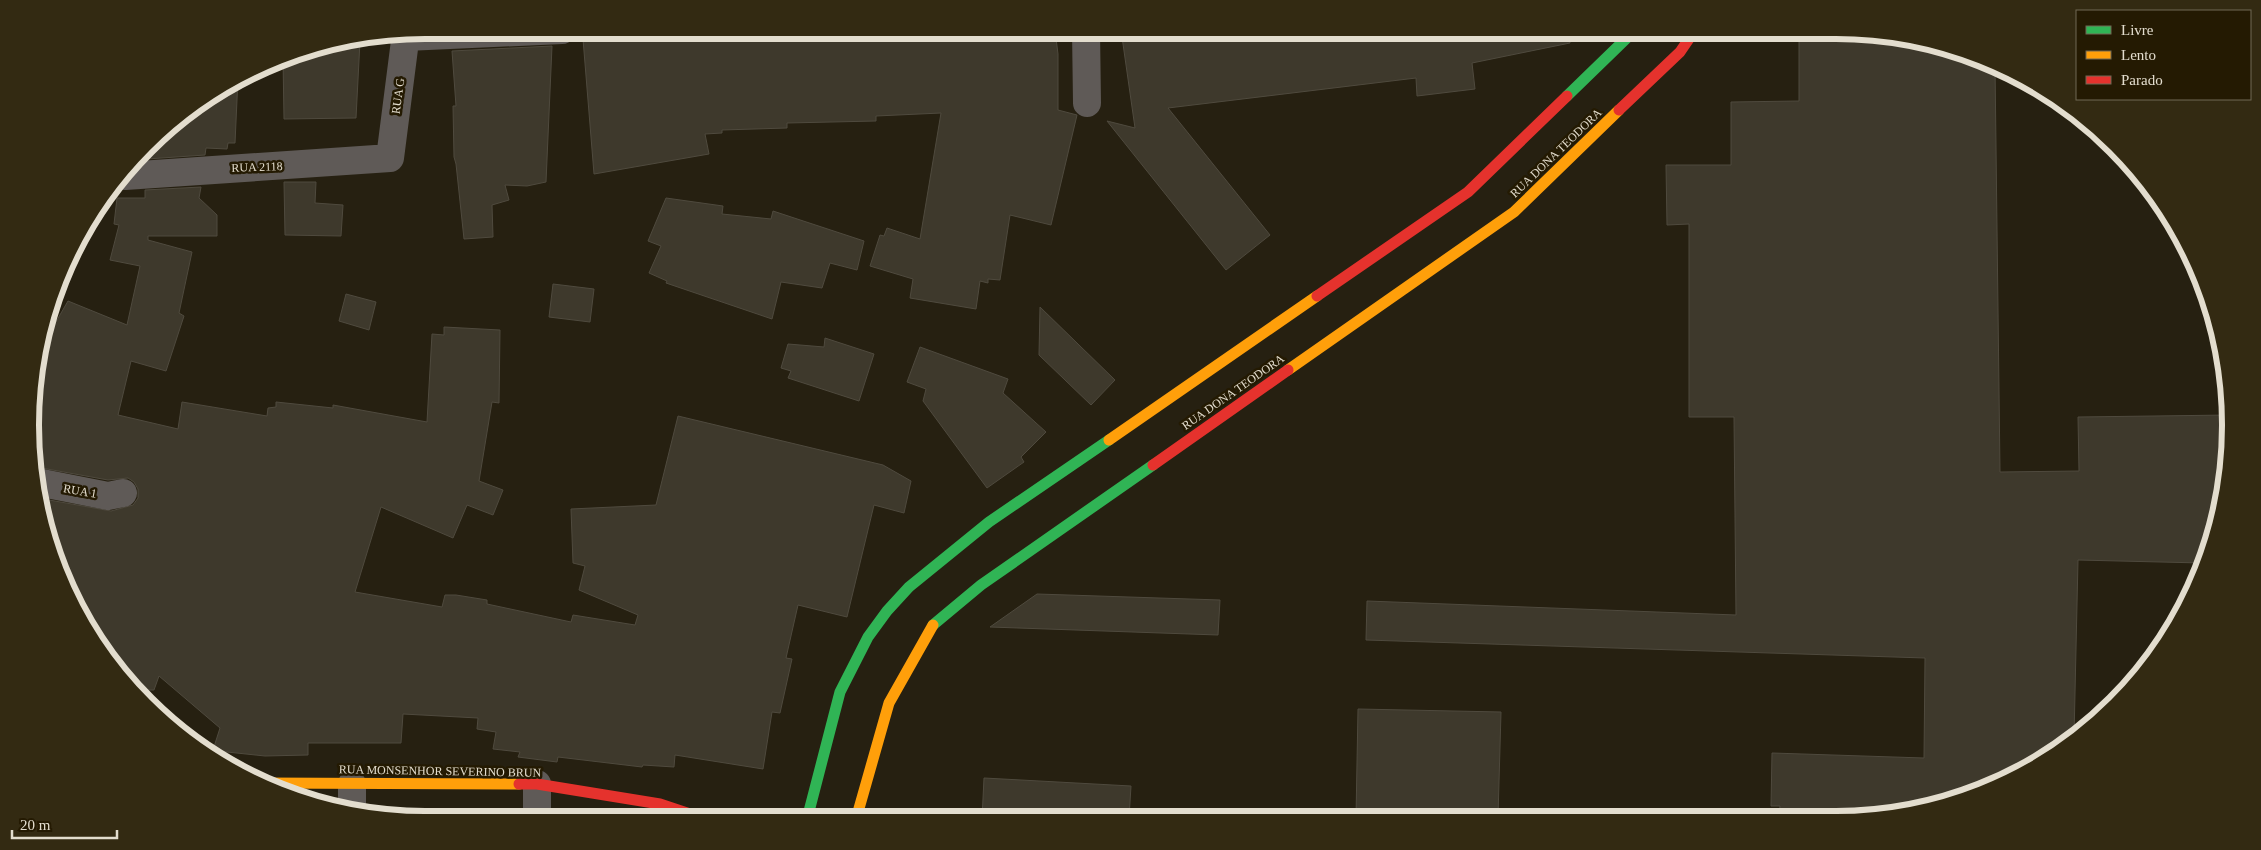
<svg xmlns="http://www.w3.org/2000/svg" width="2261" height="850" viewBox="0 0 2261 850" font-family="Georgia,serif">
<style>
.building{fill:#3e392c;stroke:#4f4a3e}
.lines{fill:none;stroke-linecap:round;stroke-linejoin:round}
.street{stroke:#5f5a57;stroke-width:28}
.fast{stroke:#30b455;stroke-width:11}
.slow{stroke:#ff9f0a;stroke-width:11}
.jam{stroke:#e5322d;stroke-width:11}
.labels{text-anchor:middle;dominant-baseline:central;stroke-width:5;stroke-linejoin:round;paint-order:stroke}
.street-label{font-size:12px;fill:#e3ddce;stroke:#241a02}
.rim{fill:none;stroke:#e3ddce;stroke-width:6}
</style>
<rect width="100%" height="100%" fill="#262011"/>
<path class="building" d="M 797,30 L 831,30 L 831,34 L 909,30 L 909,37 L 972,35 L 971,30 L 1055,30 L 1058,54 L 1058,110 L 1077,115 L 1051,225 L 1010,215 L 1000,280 L 988,279 L 988,283 L 980,281 L 976,309 L 910,298 L 913,279 L 870,266 L 880,235 L 884,236 L 887,228 L 920,239 L 941,113 L 876,116 L 876,121 L 787,123 L 787,128 L 722,130 L 722,133 L 705,134 L 709,154 L 594,174 L 583,39 L 634,38 L 634,34 L 680,32 L 680,38 L 754,36 L 753,31 Z
M 1121,30 L 1569,30 L 1570,43 L 1472,63 L 1475,89 L 1417,96 L 1416,78 L 1168,108 L 1270,235 L 1226,270 L 1107,121 L 1135,128 Z
M 1799,30 L 1836,30 L 1939,44 L 1995,65 L 2000,472 L 2079,471 L 2078,417 L 2229,415 L 2230,451 L 2217,528 L 2202,563 L 2078,560 L 2074,737 L 2010,779 L 1888,817 L 1779,817 L 1780,806 L 1771,806 L 1772,753 L 1924,758 L 1925,658 L 1366,640 L 1367,601 L 1736,615 L 1734,417 L 1689,417 L 1689,224 L 1667,225 L 1666,165 L 1731,165 L 1731,102 L 1799,101 Z
M 360,41 L 356,118 L 284,119 L 283,58 L 298,51 Z
M 552,46 L 546,182 L 527,186 L 505,185 L 509,200 L 492,205 L 493,237 L 464,239 L 456,164 L 454,157 L 453,106 L 456,106 L 452,51 Z
M 238,78 L 235,143 L 228,143 L 227,149 L 206,148 L 205,155 L 147,159 L 148,149 L 165,128 L 228,83 Z
M 284,182 L 316,182 L 315,203 L 343,205 L 341,236 L 285,235 Z
M 201,187 L 199,198 L 217,215 L 217,236 L 148,236 L 148,240 L 192,252 L 179,313 L 184,316 L 166,371 L 131,361 L 118,415 L 178,429 L 182,402 L 267,416 L 268,408 L 276,407 L 276,402 L 333,408 L 333,405 L 427,422 L 432,334 L 444,335 L 444,327 L 500,330 L 499,403 L 492,402 L 479,481 L 503,490 L 493,515 L 467,505 L 453,538 L 381,507 L 355,592 L 442,607 L 445,595 L 456,595 L 487,600 L 487,604 L 571,622 L 573,615 L 635,625 L 638,615 L 579,590 L 585,566 L 573,563 L 571,509 L 656,505 L 678,416 L 883,465 L 911,481 L 904,513 L 874,505 L 847,617 L 798,605 L 786,658 L 792,659 L 780,713 L 772,712 L 763,769 L 675,755 L 674,767 L 643,765 L 642,767 L 558,757 L 557,762 L 518,757 L 520,752 L 493,749 L 496,732 L 477,729 L 478,718 L 403,714 L 401,743 L 308,743 L 308,755 L 265,756 L 227,752 L 213,750 L 220,728 L 159,676 L 154,690 L 139,690 L 96,644 L 60,576 L 38,498 L 111,511 L 133,505 L 138,498 L 138,489 L 134,482 L 128,478 L 108,480 L 36,467 L 33,373 L 38,353 L 68,301 L 127,325 L 140,266 L 110,260 L 119,225 L 114,224 L 117,198 L 145,198 L 145,190 Z
M 666,198 L 723,206 L 722,214 L 771,219 L 773,211 L 864,241 L 857,270 L 830,263 L 822,288 L 781,282 L 772,319 L 666,283 L 667,281 L 649,273 L 661,246 L 648,241 Z
M 553,284 L 594,289 L 590,322 L 549,317 Z
M 346,294 L 376,302 L 369,330 L 339,321 Z
M 1040,307 L 1115,380 L 1091,405 L 1039,355 Z
M 825,338 L 874,354 L 859,401 L 788,378 L 791,371 L 781,368 L 788,344 L 824,347 Z
M 920,347 L 1008,379 L 1003,393 L 1046,432 L 1021,457 L 1024,462 L 987,488 L 923,401 L 926,389 L 907,382 Z
M 1037,594 L 1220,600 L 1218,635 L 990,627 Z
M 1358,709 L 1501,712 L 1498,817 L 1356,818 Z
M 984,778 L 1131,786 L 1129,818 L 982,819 Z"/>
<g class="lines">
<path class="street" d="M 1086,30 L 1087,103
M 406,37 L 562,30
M 125,176 L 390,158 L 406,33
M 37,482 L 108,496 L 123,493
M 352,784 L 352,810
M 537,784 L 537,820"/>
<path class="fast" d="M 1567,96 L 1635,30
M 933,625 L 981,585 L 1153,465
M 807,819 L 840,692 L 868,637 L 887,611 L 909,587 L 989,522 L 1109,440"/>
<path class="slow" d="M 1288,370 L 1514,212 L 1619,110
M 1109,440 L 1317,296
M 261,783 L 519,784
M 856,819 L 889,703 L 933,625"/>
<path class="jam" d="M 1619,110 L 1680,52 L 1695,30
M 1317,296 L 1468,192 L 1567,96
M 1153,465 L 1288,370
M 519,784 L 537,784 L 660,804 L 705,819"/>
</g>
<g class="labels">
<g class="street-label">
<text transform="translate(398 96) rotate(-82)">RUA G</text>
<text transform="translate(1556 153) rotate(-44)">RUA DONA TEODORA</text>
<text transform="translate(257 167) rotate(-2)">RUA 2118</text>
<text transform="translate(1233 392) rotate(-35)">RUA DONA TEODORA</text>
<text transform="translate(80 491) rotate(10)">RUA 1</text>
<text transform="translate(440 771) rotate(1)">RUA MONSENHOR SEVERINO BRUN</text>
</g>
</g>
<path d="M0 0H2261V850H0ZM425 39H1836A386 386 0 0 1 2222 425V425A386 386 0 0 1 1836 811H425A386 386 0 0 1 39 425V425A386 386 0 0 1 425 39Z" fill="#332a12" fill-rule="evenodd"/>
<path class="rim" d="M425 39H1836A386 386 0 0 1 2222 425V425A386 386 0 0 1 1836 811H425A386 386 0 0 1 39 425V425A386 386 0 0 1 425 39Z"/>
<rect x="2076" y="10" width="175" height="90" fill="#241a02" stroke="#706854"/>
<rect x="2086" y="26" width="25" height="8" fill="#30b455" stroke="#706854"/>
<text x="2121" y="35" font-size="15" fill="#e3ddce">Livre</text>
<rect x="2086" y="51" width="25" height="8" fill="#ff9f0a" stroke="#706854"/>
<text x="2121" y="60" font-size="15" fill="#e3ddce">Lento</text>
<rect x="2086" y="76" width="25" height="8" fill="#e5322d" stroke="#706854"/>
<text x="2121" y="85" font-size="15" fill="#e3ddce">Parado</text>
<path d="M12 830v8h105v-8" fill="none" stroke="#e3ddce" stroke-width="2.5"/>
<text x="20" y="830" font-size="15" fill="#e3ddce" stroke="#241a02" stroke-width="4" paint-order="stroke">20 m</text>
</svg>
